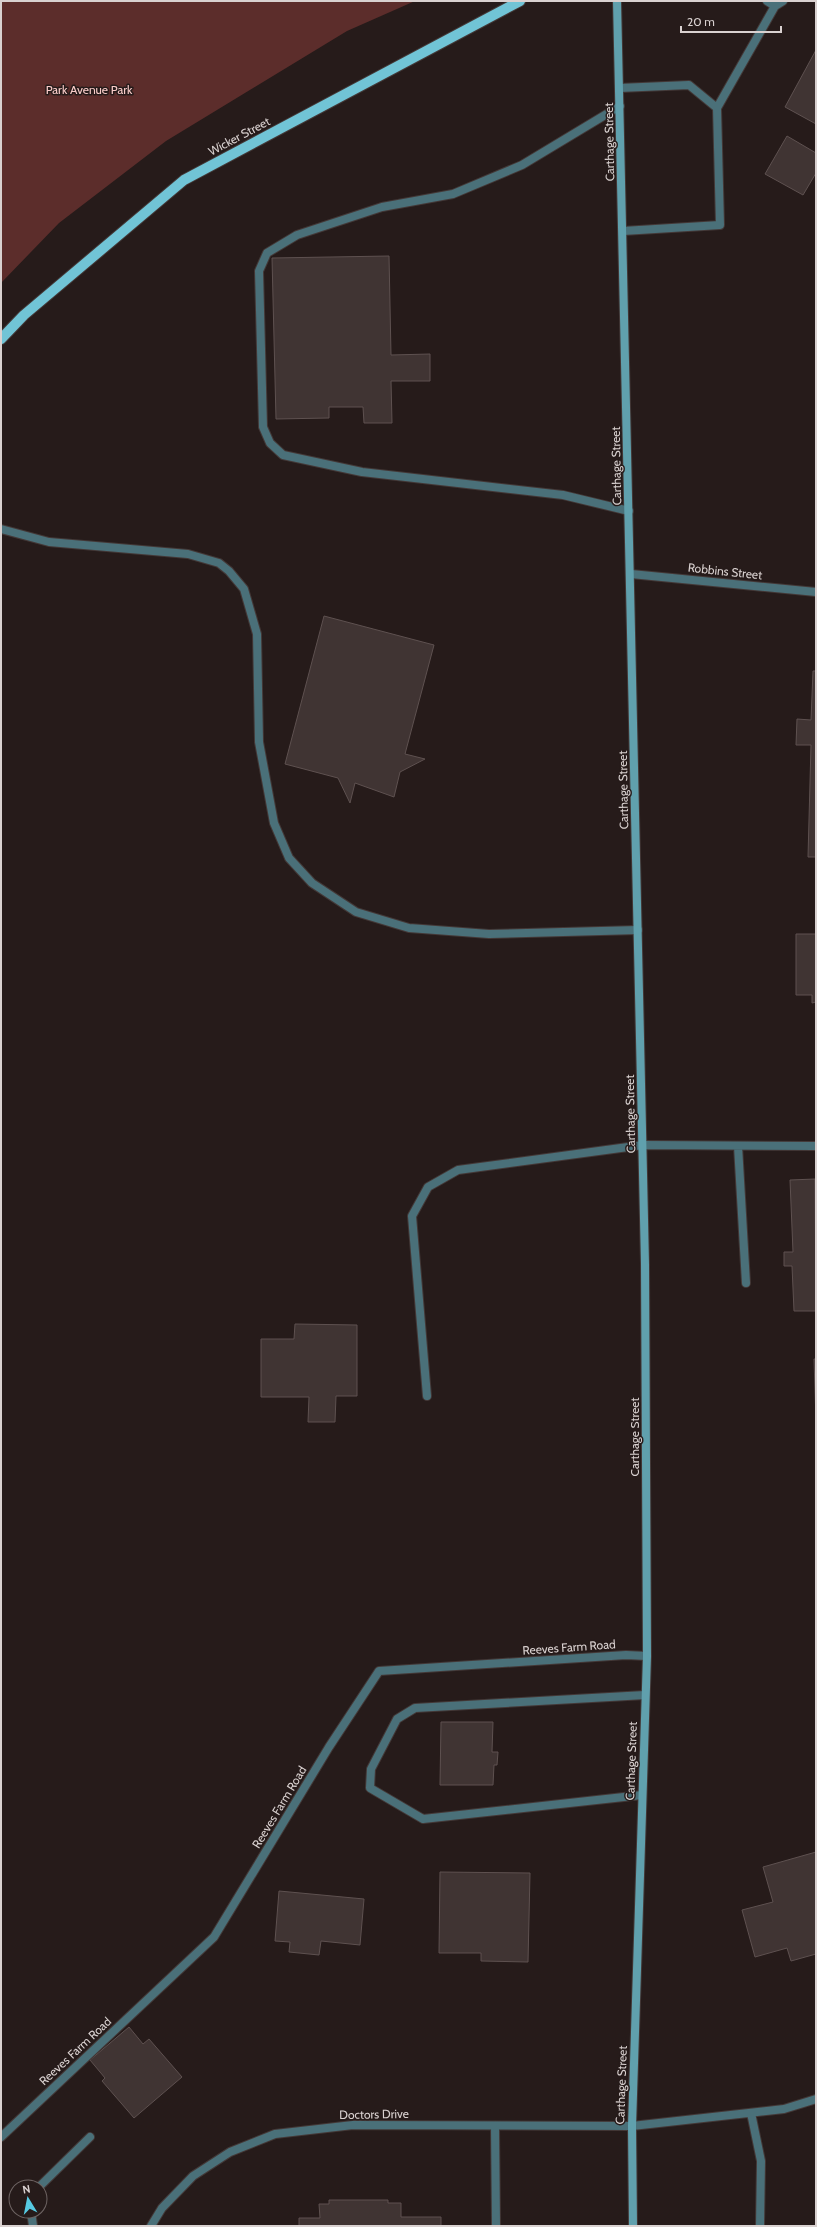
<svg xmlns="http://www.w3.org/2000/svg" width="817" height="2227" viewBox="0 0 817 2227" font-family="Cabin,sans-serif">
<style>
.green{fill:#5c2d2b}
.building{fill:#403433;stroke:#5e5150}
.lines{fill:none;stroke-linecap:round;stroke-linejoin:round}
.lane-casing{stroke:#433837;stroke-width:10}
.street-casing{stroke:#433837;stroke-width:10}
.secondary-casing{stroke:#433837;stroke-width:10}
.primary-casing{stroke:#433837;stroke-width:12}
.lane{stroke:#4a7079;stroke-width:8}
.street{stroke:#4a7079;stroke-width:8}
.secondary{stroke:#60a0ad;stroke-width:8}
.primary{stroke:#71c4d6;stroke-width:10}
.labels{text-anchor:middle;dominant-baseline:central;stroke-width:3;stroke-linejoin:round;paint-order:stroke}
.park-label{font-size:12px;fill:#faccc9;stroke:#261b1a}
.street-label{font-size:12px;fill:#d9d1d0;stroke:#261b1a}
</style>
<rect width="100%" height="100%" fill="#261b1a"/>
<path class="green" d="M 1,1 L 415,1 L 347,31 L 166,141 L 59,223 L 1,283 Z"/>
<path class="building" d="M 816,50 L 816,124 L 785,107 Z
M 787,136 L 816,153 L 816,173 L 803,195 L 765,174 Z
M 389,256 L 391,355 L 430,354 L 430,381 L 391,381 L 392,423 L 364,423 L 363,407 L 329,407 L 329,418 L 276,419 L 272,258 Z
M 324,616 L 434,645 L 405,754 L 425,759 L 400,772 L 394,797 L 355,783 L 350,803 L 338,778 L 285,764 Z
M 813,671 L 816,671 L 816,857 L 808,857 L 811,745 L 796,745 L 797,719 L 811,720 Z
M 796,934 L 816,934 L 816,1002 L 812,1003 L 812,995 L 796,995 Z
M 815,1179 L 816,1311 L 794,1311 L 792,1266 L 784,1266 L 784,1252 L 793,1252 L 790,1180 Z
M 295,1324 L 357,1325 L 357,1396 L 336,1396 L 335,1422 L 308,1422 L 309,1397 L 261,1397 L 261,1339 L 294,1339 Z
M 814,1359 L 816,1359 L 816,1421 Z
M 441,1722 L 493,1722 L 492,1752 L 498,1752 L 497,1765 L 494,1765 L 493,1785 L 440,1785 Z
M 816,1852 L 816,1954 L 791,1961 L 787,1948 L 755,1957 L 742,1910 L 773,1902 L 763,1867 Z
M 440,1872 L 530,1873 L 528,1962 L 481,1961 L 481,1953 L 439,1953 Z
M 279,1891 L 364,1899 L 360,1945 L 321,1941 L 319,1955 L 289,1952 L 290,1942 L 275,1941 Z
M 129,2027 L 143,2044 L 149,2039 L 182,2077 L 134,2118 L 102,2081 L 105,2078 L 90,2060 Z
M 329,2200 L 388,2200 L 388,2203 L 401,2203 L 401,2217 L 441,2217 L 441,2226 L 299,2226 L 299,2218 L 320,2218 L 319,2204 L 329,2204 Z"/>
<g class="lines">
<defs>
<path id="lane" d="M 767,1 L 775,6 L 783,1
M 619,88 L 689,85 L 717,108 L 720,225 L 623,231
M 620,106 L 522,165 L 453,194 L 382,207 L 297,235 L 267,253 L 259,271 L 263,427 L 270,443 L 283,455 L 362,472 L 563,495 L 629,511
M 717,108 L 775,6
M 1,529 L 49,542 L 188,554 L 219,563 L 229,571 L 244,589 L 257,634 L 259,742 L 274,823 L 289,858 L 312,883 L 356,912 L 409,928 L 489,934 L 638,930
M 738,1146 L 746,1283
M 427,1396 L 412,1216 L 428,1187 L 458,1170 L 643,1145 L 816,1146
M 642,1795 L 423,1819 L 370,1788 L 371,1769 L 397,1719 L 415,1708 L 645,1695
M 751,2113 L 761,2161 L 760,2226
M 495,2126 L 496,2226
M 632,2126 L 784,2109 L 816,2099
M 39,2187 L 90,2137
M 31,2211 L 33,2226"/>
<path id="street" d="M 631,574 L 816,592
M 1,2137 L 214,1937 L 329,1747 L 379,1671 L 626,1655 L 647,1656
M 151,2226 L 162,2208 L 193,2176 L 230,2152 L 275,2134 L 353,2125 L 632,2126"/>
<path id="secondary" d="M 617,1 L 645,1264 L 647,1656 L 632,2126 L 633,2226"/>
<path id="primary" d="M 1,339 L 24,315 L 184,180 L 520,1"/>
</defs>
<use href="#lane" class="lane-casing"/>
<use href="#street" class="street-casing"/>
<use href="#secondary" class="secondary-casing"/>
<use href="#primary" class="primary-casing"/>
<use href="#lane" class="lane"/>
<use href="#street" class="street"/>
<use href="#secondary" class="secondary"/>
<use href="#primary" class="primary"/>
</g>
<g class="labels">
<g class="park-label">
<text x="89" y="89">Park Avenue Park</text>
</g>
<g class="street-label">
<text transform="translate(239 136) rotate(-28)">Wicker Street</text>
<text transform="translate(609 142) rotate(-91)">Carthage Street</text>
<text transform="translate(616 466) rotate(-91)">Carthage Street</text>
<text transform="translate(725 571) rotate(6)">Robbins Street</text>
<text transform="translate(623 790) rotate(-91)">Carthage Street</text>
<text transform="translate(630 1114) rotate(-91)">Carthage Street</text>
<text transform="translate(634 1437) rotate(-90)">Carthage Street</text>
<text transform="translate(569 1647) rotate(-4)">Reeves Farm Road</text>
<text transform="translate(631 1761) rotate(-88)">Carthage Street</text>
<text transform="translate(279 1807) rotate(-59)">Reeves Farm Road</text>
<text transform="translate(75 2051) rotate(-43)">Reeves Farm Road</text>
<text transform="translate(621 2085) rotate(-88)">Carthage Street</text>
<text transform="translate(374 2114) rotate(-1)">Doctors Drive</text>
</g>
</g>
<rect width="817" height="2227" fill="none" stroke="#d9d1d0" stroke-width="4"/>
<g transform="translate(28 2199) rotate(350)"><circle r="19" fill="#261b1a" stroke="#6e6463"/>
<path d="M0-3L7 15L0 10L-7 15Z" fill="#56c9e1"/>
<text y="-6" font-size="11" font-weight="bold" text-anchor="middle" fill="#d9d1d0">N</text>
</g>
<path d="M681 26v6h100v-6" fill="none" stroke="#d9d1d0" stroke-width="2"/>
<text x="687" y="26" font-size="12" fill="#d9d1d0" stroke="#261b1a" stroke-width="3" paint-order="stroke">20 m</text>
</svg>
